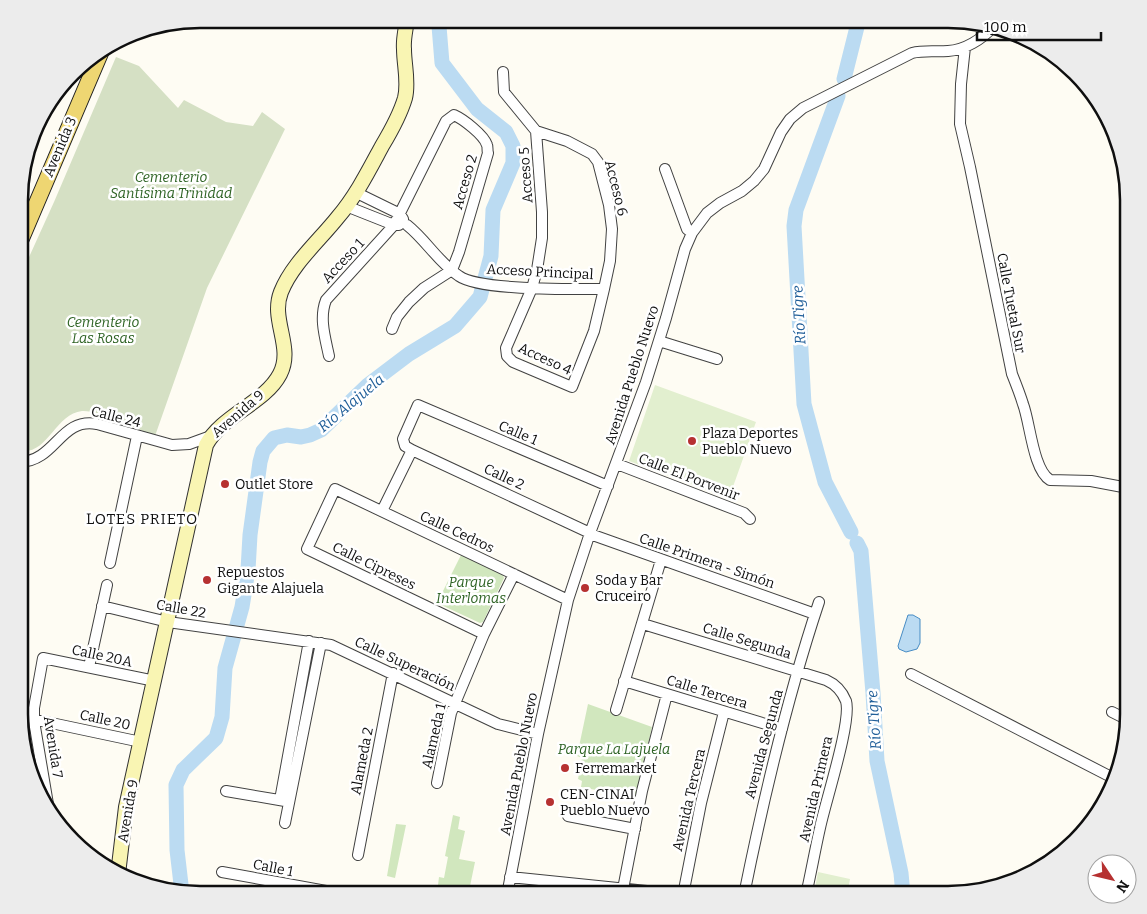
<svg xmlns="http://www.w3.org/2000/svg" width="1147" height="914" viewBox="0 0 1147 914" font-family="Bitter,serif">
<style>
.green{fill:#d1e7be}
.cemetery{fill:#d5e0c4}
.pitch{fill:#e2efcf}
.water{fill:#bbdbf2;stroke:#478cc4}
.lines{fill:none;stroke-linecap:round;stroke-linejoin:round}
.river{stroke:#bbdbf2;stroke-width:15}
.street-casing{stroke:#424242;stroke-width:12}
.secondary-casing{stroke:#313131;stroke-width:16}
.primary-casing{stroke:#202020;stroke-width:17}
.street{stroke:#fff;stroke-width:10}
.secondary{stroke:#f9f5b3;stroke-width:14}
.primary{stroke:#eed672;stroke-width:15}
.poi-dot{fill:#b63131;stroke:#fff;stroke-width:2}
.labels{text-anchor:middle;dominant-baseline:central;stroke-width:5;stroke-linejoin:round;paint-order:stroke}
.street-label{font-size:14px;fill:#0f0f0f;stroke:#fff}
.park-label{font-size:14px;font-style:italic;fill:#2e6324;stroke:#fff}
.poi-label{font-size:14px;fill:#0f0f0f;stroke:#fff;text-anchor:start}
.water-label{font-size:15px;font-style:italic;fill:#215f99;stroke:#fff}
.neighbourhood-label{font-size:15px;letter-spacing:1px;fill:#0f0f0f;stroke:#fff}
.rim{fill:none;stroke:#0f0f0f;stroke-width:2.5}
</style>
<rect width="100%" height="100%" fill="#fefcf3"/>
<path class="green" d="M 461,555 L 503,575 L 504,578 L 483,622 L 480,623 L 437,603 Z
M 588,704 L 652,727 L 636,798 L 581,787 L 582,781 L 578,779 L 582,758 L 577,756 Z
M 453,815 L 460,817 L 458,829 L 465,831 L 459,859 L 475,862 L 469,891 L 438,885 L 439,877 L 444,878 L 448,857 L 445,856 Z
M 396,824 L 406,825 L 395,878 L 387,876 Z"/>
<path class="cemetery" d="M 116,57 L 139,66 L 178,108 L 184,100 L 226,122 L 253,126 L 262,112 L 285,129 L 207,288 L 155,436 C 138,429 99,410 82,411 C 55,414 48,455 20,451 L 20,277 L 54,202 Z"/>
<path class="pitch" d="M 655,385 L 756,422 L 729,498 L 629,461 Z
M 818,872 L 850,879 L 847,895 L 815,888 Z"/>
<path class="water" d="M 908,615 L 913,615 L 920,619 L 920,643 L 917,649 L 906,652 L 899,649 L 898,646 Z"/>
<g class="lines">
<path class="river" d="M 844,79 L 859,19
M 838,96 L 796,210 L 794,226 L 804,404 L 825,482 L 851,532
M 857,543 L 861,551 L 873,693 L 877,761 L 901,873 L 903,895
M 182,893 L 177,850 L 176,785 L 183,770 L 216,738 L 222,717 L 225,668 L 242,607 L 248,570 L 250,535 L 260,462 L 263,451 L 274,438 L 287,435 L 301,437 L 310,435 L 321,430 L 368,385 L 409,354 L 455,326 L 480,297 L 491,256 L 493,210 L 513,163 L 513,146 L 506,132 L 477,109 L 442,63 L 439,26 L 440,19"/>
<defs>
<path id="street" d="M 965,47 L 961,84 L 960,124 L 970,167 L 1012,374 C 1016,384 1020,394 1023,404 C 1030,422 1033,470 1050,480 L 1091,481 L 1128,488
M 503,72 L 504,92 L 536,131 L 542,212 L 542,238 L 537,270 L 532,288 L 506,348 L 507,356 L 513,362 L 572,387 L 594,331 L 604,289 L 610,261 L 612,229 L 609,205 L 598,162 L 592,154 L 567,141 L 536,131
M 665,169 L 687,229 L 692,233
M 355,192 L 400,214 L 403,219
M 346,206 L 394,225 L 399,225
M 407,225 C 426,240 439,263 459,276 C 480,291 575,289 604,289
M 659,341 L 717,359
M 329,356 C 325,337 319,318 326,300 L 394,225 L 446,121 L 454,115 C 463,119 484,135 487,145 C 488,147 487,150 488,153 L 459,252 L 452,270 L 424,288 L 409,302 L 397,317 L 392,329
M 20,462 C 56,461 60,417 97,424 L 172,445 L 189,444 L 211,436
M 617,464 L 744,513 L 750,519
M 382,511 L 412,450
M 590,533 L 412,450 L 405,446 L 403,439 L 418,405 L 608,486
M 590,534 L 815,614
M 110,563 L 137,436
M 102,606 L 168,622 L 331,645 L 498,724 L 538,734
M 643,624 L 826,680 C 835,684 842,691 846,701 C 852,721 825,803 820,828 C 815,850 811,873 806,895
M 484,634 L 307,549 L 335,489 L 568,600
M 89,667 L 107,585
M 911,674 L 1115,779
M 624,681 L 782,729
M 616,710 L 661,560
M 1112,712 L 1128,720
M 34,721 L 42,721 L 141,742
M 437,783 L 451,713 L 484,634 L 514,574
M 226,791 L 285,801
M 280,800 L 309,641
M 49,810 L 34,721 L 34,708 L 43,658 L 155,681
M 568,816 L 635,829
M 285,823 L 321,643
M 358,855 L 393,673
M 222,872 L 348,895
M 510,877 L 686,895
M 623,889 L 642,791 L 667,694
M 507,895 L 538,734 L 568,600 L 590,533 L 646,382 L 666,318 L 685,249 L 692,233 L 707,213 L 720,203 L 742,191 L 754,181 L 764,169 L 781,132 L 790,119 L 803,108 L 912,53 C 924,50 935,52 948,51 C 965,50 982,39 993,27
M 683,895 L 701,803 L 724,712
M 744,895 C 764,796 787,698 819,602"/>
<path id="secondary" d="M 118,874 L 126,807 L 206,445 C 222,415 265,403 280,374 C 294,347 270,320 281,292 C 292,264 319,241 338,217 C 356,196 369,170 382,146 C 391,131 400,115 405,98 C 409,82 404,65 404,49 C 403,39 406,29 407,19"/>
<path id="primary" d="M 20,242 L 101,52"/>
</defs>
<use href="#street" class="street-casing"/>
<use href="#secondary" class="secondary-casing"/>
<use href="#primary" class="primary-casing"/>
<use href="#street" class="street"/>
<use href="#secondary" class="secondary"/>
<use href="#primary" class="primary"/>
</g>
<g class="poi-dot">
<circle cx="692" cy="441" r="5"/>
<circle cx="225" cy="484" r="5"/>
<circle cx="207" cy="580" r="5"/>
<circle cx="585" cy="588" r="5"/>
<circle cx="565" cy="768" r="5"/>
<circle cx="550" cy="802" r="5"/>
</g>
<g class="labels">
<g class="street-label">
<text transform="translate(60 147) rotate(-67)">Avenida 3</text>
<text transform="translate(526 175) rotate(-94)">Acceso 5</text>
<text transform="translate(465 182) rotate(-74)">Acceso 2</text>
<text transform="translate(616 188) rotate(76)">Acceso 6</text>
<text transform="translate(343 261) rotate(-47)">Acceso 1</text>
<text transform="translate(540 272) rotate(3)">Acceso Principal</text>
<text transform="translate(1011 303) rotate(79)">Calle Tuetal Sur</text>
<text transform="translate(545 359) rotate(25)">Acceso 4</text>
<text transform="translate(632 375) rotate(-72)">Avenida Pueblo Nuevo</text>
<text transform="translate(238 414) rotate(-41)">Avenida 9</text>
<text transform="translate(116 417) rotate(14)">Calle 24</text>
<text transform="translate(518 433) rotate(23)">Calle 1</text>
<text transform="translate(504 477) rotate(25)">Calle 2</text>
<text transform="translate(689 477) rotate(21)">Calle El Porvenir</text>
<text transform="translate(457 532) rotate(25)">Calle Cedros</text>
<text transform="translate(707 561) rotate(19)">Calle Primera - Simón</text>
<text transform="translate(374 566) rotate(26)">Calle Cipreses</text>
<text transform="translate(181 609) rotate(10)">Calle 22</text>
<text transform="translate(747 641) rotate(17)">Calle Segunda</text>
<text transform="translate(102 656) rotate(12)">Calle 20A</text>
<text transform="translate(405 664) rotate(25)">Calle Superación</text>
<text transform="translate(707 692) rotate(17)">Calle Tercera</text>
<text transform="translate(105 720) rotate(12)">Calle 20</text>
<text transform="translate(434 736) rotate(-77)">Alameda 1</text>
<text transform="translate(764 744) rotate(-75)">Avenida Segunda</text>
<text transform="translate(53 747) rotate(81)">Avenida 7</text>
<text transform="translate(362 761) rotate(-79)">Alameda 2</text>
<text transform="translate(519 764) rotate(-79)">Avenida Pueblo Nuevo</text>
<text transform="translate(816 789) rotate(-77)">Avenida Primera</text>
<text transform="translate(689 800) rotate(-77)">Avenida Tercera</text>
<text transform="translate(128 811) rotate(-80)">Avenida 9</text>
<text transform="translate(273 868) rotate(11)">Calle 1</text>
</g>
<g class="park-label">
<text x="171" y="177">Cementerio<tspan x="171" dy="16">Santísima Trinidad</tspan></text>
<text x="103" y="322">Cementerio<tspan x="103" dy="16">Las Rosas</tspan></text>
<text x="471" y="582">Parque<tspan x="471" dy="16">Interlomas</tspan></text>
<text x="614" y="749">Parque La Lajuela</text>
</g>
<g class="poi-label">
<text x="702" y="433">Plaza Deportes<tspan x="702" dy="16">Pueblo Nuevo</tspan></text>
<text x="235" y="484">Outlet Store</text>
<text x="217" y="572">Repuestos<tspan x="217" dy="16">Gigante Alajuela</tspan></text>
<text x="595" y="580">Soda y Bar<tspan x="595" dy="16">Cruceiro</tspan></text>
<text x="575" y="768">Ferremarket</text>
<text x="560" y="794">CEN-CINAI<tspan x="560" dy="16">Pueblo Nuevo</tspan></text>
</g>
<g class="water-label">
<text transform="translate(799 315) rotate(-93)">Río Tigre</text>
<text transform="translate(351 403) rotate(-40)">Río Alajuela</text>
<text transform="translate(874 720) rotate(-94)">Río Tigre</text>
</g>
<g class="neighbourhood-label">
<text x="142" y="519">LOTES PRIETO</text>
</g>
</g>
<path d="M0 0H1147V914H0ZM200 28H948A172 172 0 0 1 1120 200V714A172 172 0 0 1 948 886H200A172 172 0 0 1 28 714V200A172 172 0 0 1 200 28Z" fill="#ececec" fill-rule="evenodd"/>
<path class="rim" d="M200 28H948A172 172 0 0 1 1120 200V714A172 172 0 0 1 948 886H200A172 172 0 0 1 28 714V200A172 172 0 0 1 200 28Z"/>
<g transform="translate(1112 879) rotate(125)"><circle r="24" fill="#ffffff" stroke="#9f9f9f"/>
<path d="M0-4L9 19L0 12L-9 19Z" fill="#b63131"/>
<text y="-8" font-size="14" font-weight="bold" text-anchor="middle" fill="#0f0f0f">N</text>
</g>
<path d="M977 32v8h124v-8" fill="none" stroke="#0f0f0f" stroke-width="2.5"/>
<text x="984" y="32" font-size="15" fill="#0f0f0f" stroke="#ffffff" stroke-width="4" paint-order="stroke">100 m</text>
</svg>
